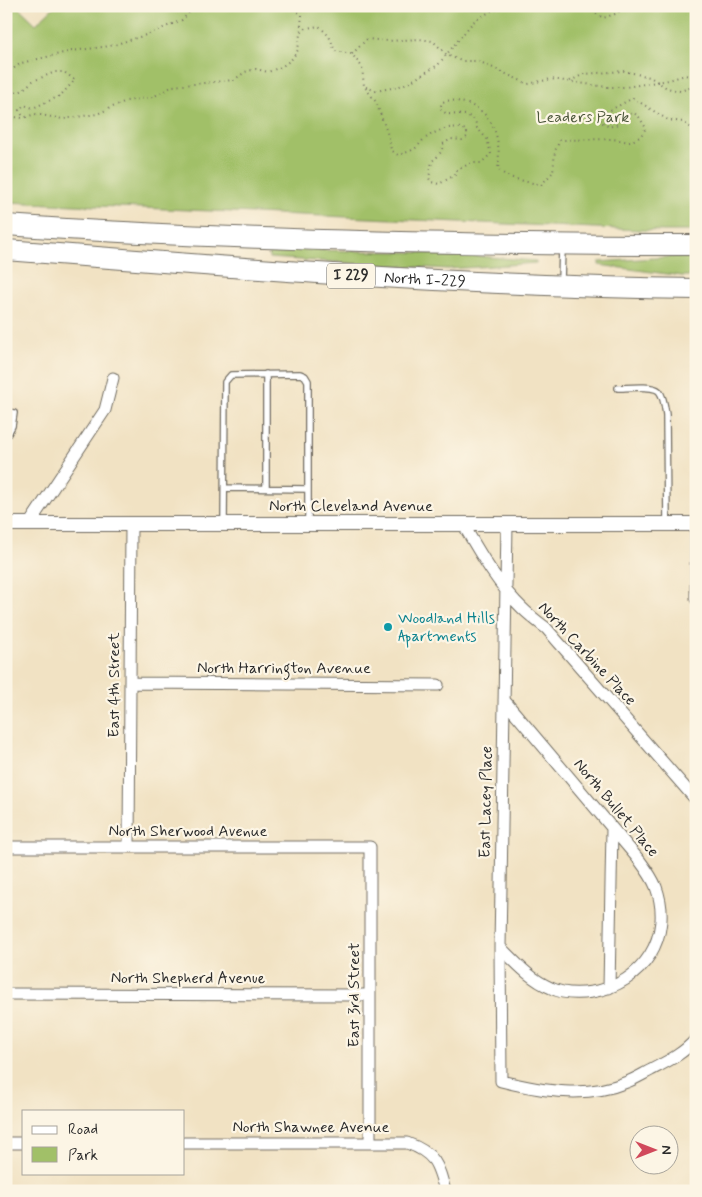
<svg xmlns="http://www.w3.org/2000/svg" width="702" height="1197" viewBox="0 0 702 1197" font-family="Mynerve,sans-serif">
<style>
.green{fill:#a1c068;stroke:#66764a}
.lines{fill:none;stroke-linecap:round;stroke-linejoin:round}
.service-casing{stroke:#706b60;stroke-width:8}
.minor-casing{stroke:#706b60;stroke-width:13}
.tertiary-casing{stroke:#706b60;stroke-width:16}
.motorway-casing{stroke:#706b60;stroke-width:22}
.path{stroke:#706b60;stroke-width:2;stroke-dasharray:1 4;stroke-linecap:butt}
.service{stroke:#fff;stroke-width:5.5}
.minor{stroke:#fff;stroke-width:11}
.tertiary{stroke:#fff;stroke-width:14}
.motorway{stroke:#fff;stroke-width:20}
.culture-dot{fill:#0f9aa8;stroke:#fcf5e5;stroke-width:2}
.labels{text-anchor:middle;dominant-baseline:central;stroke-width:4.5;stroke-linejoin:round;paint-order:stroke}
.shield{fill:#fcf5e5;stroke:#6a6863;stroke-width:1}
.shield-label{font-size:15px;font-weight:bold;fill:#2b2b2b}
.park-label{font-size:16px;fill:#4e583d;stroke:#fcf5e5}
.street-label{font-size:16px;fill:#2b2b2b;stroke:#fcf5e5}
.culture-label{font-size:16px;fill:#0d838f;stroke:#fcf5e5;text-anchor:start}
</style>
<rect width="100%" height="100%" fill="#fcf5e5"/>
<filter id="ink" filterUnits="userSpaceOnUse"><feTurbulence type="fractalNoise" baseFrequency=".02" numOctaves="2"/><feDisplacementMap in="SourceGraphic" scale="10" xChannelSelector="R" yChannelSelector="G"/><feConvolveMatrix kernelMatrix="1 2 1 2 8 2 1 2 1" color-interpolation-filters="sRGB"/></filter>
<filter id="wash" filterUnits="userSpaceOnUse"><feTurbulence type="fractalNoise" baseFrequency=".0096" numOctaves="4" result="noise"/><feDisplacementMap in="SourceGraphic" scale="20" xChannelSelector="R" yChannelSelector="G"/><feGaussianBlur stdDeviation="1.12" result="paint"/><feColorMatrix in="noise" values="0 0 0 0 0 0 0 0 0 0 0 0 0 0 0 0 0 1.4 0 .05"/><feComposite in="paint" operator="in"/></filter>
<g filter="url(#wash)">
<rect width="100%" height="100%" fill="#f1e2c3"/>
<path class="green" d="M 6,6 L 17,6 L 36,24 L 55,6 L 696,6 L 696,231 L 663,231 L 6,202 Z
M 270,249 L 442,253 L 536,261 L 536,263 L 448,269 L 269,258 Z
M 696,255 L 696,276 L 682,276 L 599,265 L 599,262 Z"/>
</g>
<g filter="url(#ink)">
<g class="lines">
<defs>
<path id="service" d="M 561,281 L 562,248
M 618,388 C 627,388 652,385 659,391 C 664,397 665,408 666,415 L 667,524
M 6,412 L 14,413 L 12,426 L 6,437
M 225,488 L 308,489
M 266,488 L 266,374
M 224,523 L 225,382 L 231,375 L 300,374 L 305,376 L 308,381 L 308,523"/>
<path id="minor" d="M 29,524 L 105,410 L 113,378
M 463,524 C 480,553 497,584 522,608 C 529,615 538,622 546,628 L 696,800
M 507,524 L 500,947 L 501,1081 C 543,1091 586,1099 627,1082 C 635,1079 643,1074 651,1070 C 668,1061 683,1054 696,1039
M 696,524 L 696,599
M 130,683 L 438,685
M 6,847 L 370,847 L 370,1143
M 129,847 L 131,523
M 500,947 C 515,962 531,980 551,988 C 563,994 579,994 592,992 C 643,984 674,936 656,887 C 652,877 646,869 640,861 L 504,700
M 609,988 L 612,829
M 6,994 L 370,995
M 6,1143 L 24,1143
M 184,1143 L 407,1143 C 435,1153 438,1164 445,1191"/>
<path id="tertiary" d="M 6,524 L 696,524"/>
<g id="motorway">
<path d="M 6,225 C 236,241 466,245 696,245"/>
<path id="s1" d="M 6,250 C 236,268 465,286 696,289"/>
</g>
</defs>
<use href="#service" class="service-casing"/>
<use href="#minor" class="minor-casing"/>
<use href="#tertiary" class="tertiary-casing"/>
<use href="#motorway" class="motorway-casing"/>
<path class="path" d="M 290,6 L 302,15 L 300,34
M 301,6 L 306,8 L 322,6
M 573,6 L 586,7 L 603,18 L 615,14 L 624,8 L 624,6
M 352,54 L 367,39 L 388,41 L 419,39 L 433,41 L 447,55 L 461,61 L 478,61 L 528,84 L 551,79 L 607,87 L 626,87 L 669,80 L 685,75 L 696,78
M 6,74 L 21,63 L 72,51 L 110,46 L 149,34 L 182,20 L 195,6
M 570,81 L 584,74 L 624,71 L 650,77 L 667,88 L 680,91 L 696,86
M 366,87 L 376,91 L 397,87 L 410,82 L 438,65 L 473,22 L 491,11 L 508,6
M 6,93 L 21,91 L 33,81 L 55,72 L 64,72 L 75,80 L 60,96 L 33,108 L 24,105 L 19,110 L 24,118
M 6,116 L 23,118 L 35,114 L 63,119 L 97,114 L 126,101 L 153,97 L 173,86 L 234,80 L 245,72 L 256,69 L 268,72 L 281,67 L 291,60 L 298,50 L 300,34 L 306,28 L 319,26 L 329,36 L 335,51 L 352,54 L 362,67 L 364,86 L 376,102 L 389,138 L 391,150 L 398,155 C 405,153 412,151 417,147 C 420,144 422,140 426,138 C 437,130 455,123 467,131 L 467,137 L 462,140 L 451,139 L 443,144 C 442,152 439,156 432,161 L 429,178 L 431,182 L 439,184 L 455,175 L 457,170 L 471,163 L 481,163 L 491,154 L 487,139 L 477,128 L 475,120 L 467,115 L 447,114 L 440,109 L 442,102 C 452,99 458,101 468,104 C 496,114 501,143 498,169 C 508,180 527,181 541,185 L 553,172 L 555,151 L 560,140 L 613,139 L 630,142 L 640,137 L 646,128 L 639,117 L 634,113 L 622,116 L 618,124 L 609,127 L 600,121 L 603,114 L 633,98 L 668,120 L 683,122 L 696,131"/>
<use href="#service" class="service"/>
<use href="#minor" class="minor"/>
<use href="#tertiary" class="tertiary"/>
<use href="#motorway" class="motorway"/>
</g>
</g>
<circle class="culture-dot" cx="388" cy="627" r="5"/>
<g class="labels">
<rect class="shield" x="327" y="263.5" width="48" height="25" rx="4"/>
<g class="shield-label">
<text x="351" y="276">I 229</text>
</g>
<g class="park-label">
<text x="583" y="117">Leaders Park</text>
</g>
<g class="street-label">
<text stroke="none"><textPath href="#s1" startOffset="420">North I-229</textPath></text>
<text x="351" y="506">North Cleveland Avenue</text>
<text transform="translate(587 654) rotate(47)">North Carbine Place</text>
<text x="284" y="668">North Harrington Avenue</text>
<text transform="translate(114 685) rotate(-90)">East 4th Street</text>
<text transform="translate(486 802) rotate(-89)">East Lacey Place</text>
<text transform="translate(616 808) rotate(50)">North Bullet Place</text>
<text x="188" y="831">North Sherwood Avenue</text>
<text x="188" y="978">North Shepherd Avenue</text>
<text transform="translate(354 995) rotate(-90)">East 3rd Street</text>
<text x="311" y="1127">North Shawnee Avenue</text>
</g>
<g class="culture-label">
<text x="398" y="618">Woodland Hills<tspan x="398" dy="18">Apartments</tspan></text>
</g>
</g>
<rect width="702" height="1197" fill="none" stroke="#fcf5e5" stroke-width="25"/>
<rect x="22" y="1110" width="162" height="65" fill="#fcf5e5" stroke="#a8a49b"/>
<rect x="32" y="1126" width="25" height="8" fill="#ffffff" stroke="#a8a49b"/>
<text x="68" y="1134" font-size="15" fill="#2b2b2b">Road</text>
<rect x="32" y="1147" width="25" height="15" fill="#a1c068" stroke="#a8a49b"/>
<text x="68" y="1160" font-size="15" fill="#2b2b2b">Park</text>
<g transform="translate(654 1150) rotate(90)"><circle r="24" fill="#fcf5e5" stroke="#a8a49b"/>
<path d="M0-4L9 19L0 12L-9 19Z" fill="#d1495b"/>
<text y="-8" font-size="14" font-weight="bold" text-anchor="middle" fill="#2b2b2b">N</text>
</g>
</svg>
